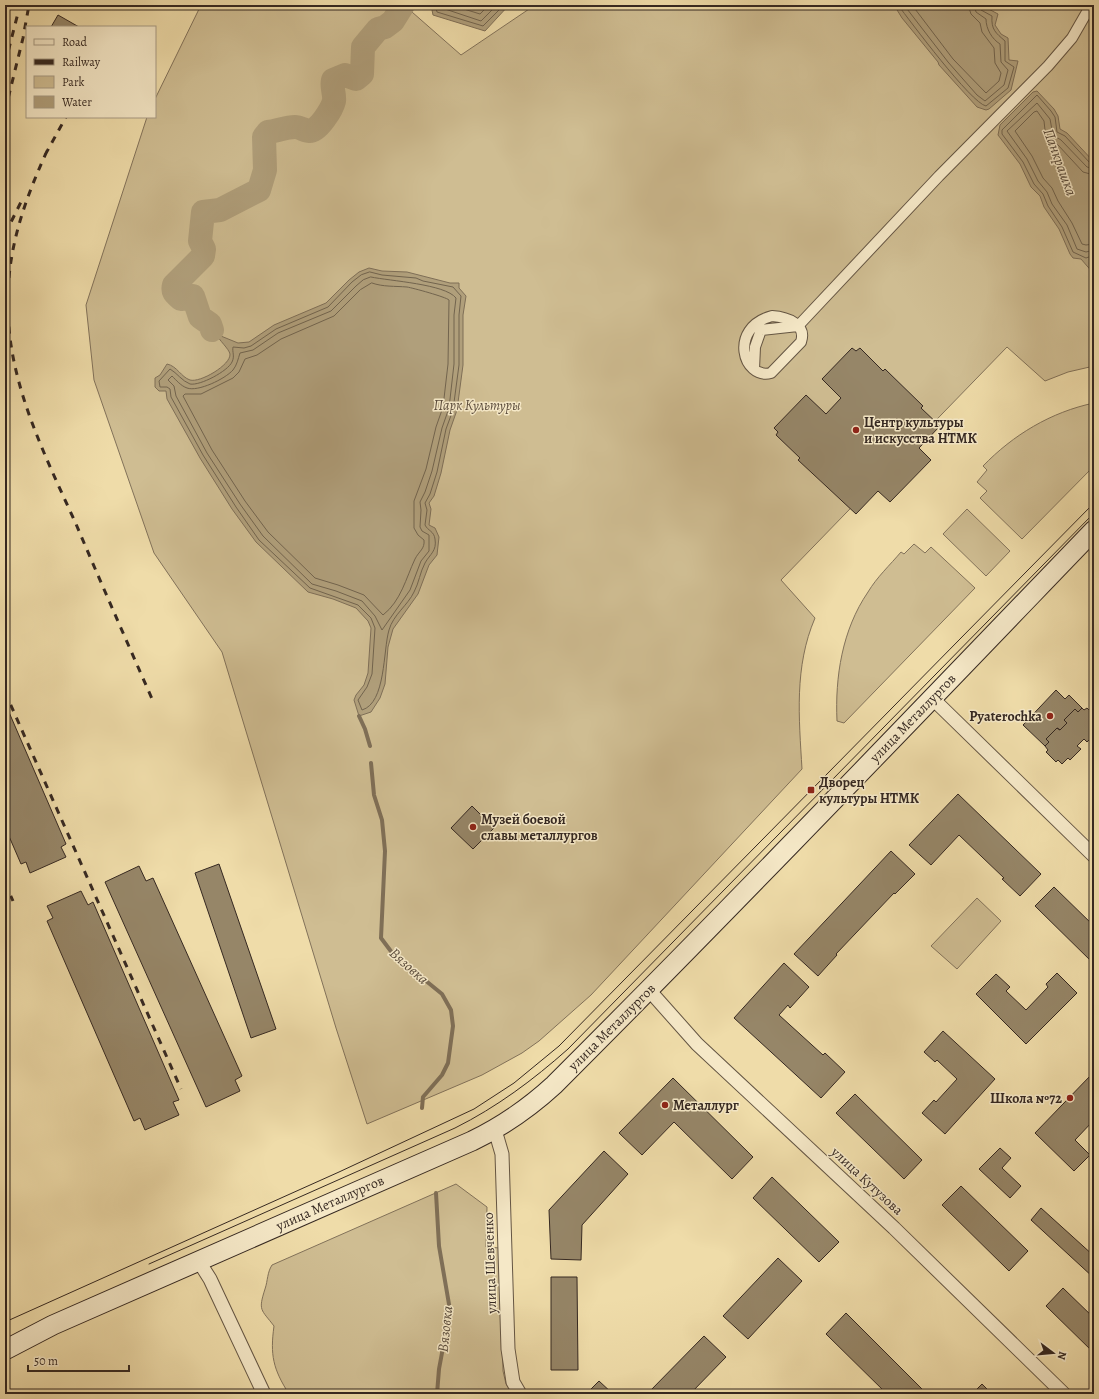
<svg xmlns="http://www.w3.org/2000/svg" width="1099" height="1399" viewBox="0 0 1099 1399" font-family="Alegreya,serif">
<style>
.green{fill:#cfbd92;stroke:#82725a}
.water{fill:#b09f7b;stroke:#7f6f57}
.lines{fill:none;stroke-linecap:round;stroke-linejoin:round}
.shore{stroke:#72644e;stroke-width:1}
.stream{stroke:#7f6f57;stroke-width:4}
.river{stroke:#b09f7b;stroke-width:24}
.building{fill:#968668;stroke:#352821}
.pedestrian-casing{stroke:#645543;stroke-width:12}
.minor-casing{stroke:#645543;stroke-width:15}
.secondary-casing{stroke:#352821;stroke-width:21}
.pedestrian{stroke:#f5e8c7;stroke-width:10}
.minor{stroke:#f5e8c7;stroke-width:13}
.secondary{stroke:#f5e8c7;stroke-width:19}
.tram{stroke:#352821;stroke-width:1}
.rail{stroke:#352821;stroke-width:3;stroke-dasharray:7 7;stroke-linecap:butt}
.poi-dot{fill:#8f2418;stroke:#f5e8c7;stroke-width:1.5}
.labels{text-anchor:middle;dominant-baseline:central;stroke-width:3;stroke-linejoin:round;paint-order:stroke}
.park-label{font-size:14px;font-style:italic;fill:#5c4d3d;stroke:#f5e8c7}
.poi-label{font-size:14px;font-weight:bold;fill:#352821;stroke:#f5e8c7;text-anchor:start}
.street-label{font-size:14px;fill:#352821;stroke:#f5e8c7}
.water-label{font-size:15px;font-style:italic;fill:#5a4c3c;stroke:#f5e8c7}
</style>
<rect width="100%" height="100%" fill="#efdca9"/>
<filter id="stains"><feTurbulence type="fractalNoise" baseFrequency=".005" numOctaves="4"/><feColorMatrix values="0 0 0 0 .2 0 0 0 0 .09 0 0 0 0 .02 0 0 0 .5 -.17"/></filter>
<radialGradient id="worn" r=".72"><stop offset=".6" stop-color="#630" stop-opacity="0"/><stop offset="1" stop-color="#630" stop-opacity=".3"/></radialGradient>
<path class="green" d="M 201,5 L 404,5 L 461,55 L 535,5 L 1094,5 L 1094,366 L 1068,372 L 1045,381 L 1007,347 L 781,580 L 815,618 C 794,667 799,718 802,769 L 591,995 L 539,1041 L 522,1053 L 482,1075 L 367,1124 L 336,1028 L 222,652 L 154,553 L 94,380 L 86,305 L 147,117 L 155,117 L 155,99 Z
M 1094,403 L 1094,466 L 1022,539 L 980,498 L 987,491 L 977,482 L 987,470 L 983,466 C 1013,435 1051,412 1094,403 Z
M 967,509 L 1010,551 L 986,576 L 943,534 Z
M 914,544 L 925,553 L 931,547 L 975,588 L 844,723 L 837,721 C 835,677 842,630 868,592 C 877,577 890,565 901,552 L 904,554 Z
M 977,898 L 1001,921 L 957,969 L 931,946 Z
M 456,1184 L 487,1207 L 486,1247 L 500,1248 L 503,1371 L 506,1384 L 513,1394 L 289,1394 C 273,1369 270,1355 274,1326 C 261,1309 258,1311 265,1289 C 268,1280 267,1273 272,1265 Z"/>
<path class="water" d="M 431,5 L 509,5 L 485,31 L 433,15 Z
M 894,5 L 981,5 L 998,14 L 995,25 L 1001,34 L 1008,38 L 1009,60 L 1018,61 L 1011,90 L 989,109 L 986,110 L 977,107 L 939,65 L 938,62 L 902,18 Z
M 1037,91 L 1054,109 L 1058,116 L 1060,129 L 1067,133 L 1094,162 L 1094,257 L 1089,263 L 1094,270 L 1094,274 L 1081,259 L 1073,258 L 1070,254 L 1059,229 L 1044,207 L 1040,196 L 1031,187 L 1020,164 L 998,135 L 1000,125 L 1033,92 Z
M 369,268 L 382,271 L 407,272 L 450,283 L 459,283 L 459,288 L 466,296 L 463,315 L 463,365 L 457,410 L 450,430 L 441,473 L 434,496 L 429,503 L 431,509 L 429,525 L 435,528 L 439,537 L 437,555 L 429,565 L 418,594 L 393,629 L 388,647 L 385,684 L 380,698 L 371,712 L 359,716 L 354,700 L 356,695 L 364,685 L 368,673 L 371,628 L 368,621 L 356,608 L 333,599 L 308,592 L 256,542 L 232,509 L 200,458 L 167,399 L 166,391 L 159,391 L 155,387 L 155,378 L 160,375 L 167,364 C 177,366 181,377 190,380 C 200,383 231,365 230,354 C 229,349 219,340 216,334 L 238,343 L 249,342 L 274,325 L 326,303 L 349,280 L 359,272 Z"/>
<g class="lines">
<path class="shore" d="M 435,5 L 437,12 L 483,26 L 504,5
M 440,5 L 442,8 L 481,21 L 497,5
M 451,5 L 480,14 L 489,5
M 898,5 C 910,21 971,103 986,106 L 1008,88 L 1014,67 L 1005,61 L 1005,41 C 996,33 991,30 992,16 L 981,10 L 979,5
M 904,5 L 948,62 L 977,95 L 985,101 L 1004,85 L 1008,70 L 1001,62 L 1000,44 C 992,39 986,29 986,19 L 976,12 L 974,5
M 912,5 L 953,59 L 986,93 L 999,81 L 1001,73 L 995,63 L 994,48 L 982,32 L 980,23 L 971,14 L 968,5
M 1094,164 L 1090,163 L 1065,136 L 1057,132 L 1055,117 L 1051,111 L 1037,95 L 1002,130 L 1002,134 L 1023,162 L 1034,184 L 1043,194 L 1048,206 L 1062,227 L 1073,252 L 1086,258 L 1094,255
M 1094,169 L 1087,167 L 1061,140 L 1053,135 L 1050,119 L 1037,103 L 1007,131 L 1027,159 L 1038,181 L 1047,192 L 1052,204 L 1067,225 L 1077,249 L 1086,252 L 1094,250
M 1094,175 L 1083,172 L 1058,145 L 1049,139 L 1045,130 L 1044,121 L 1037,111 L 1034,112 L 1015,131 L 1032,156 L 1043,178 L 1052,188 L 1058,201 L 1072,223 L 1082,244 L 1086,245 L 1094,244
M 370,272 L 382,275 L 416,278 L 423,281 L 453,287 L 461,296 L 459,315 L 459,365 L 453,410 L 446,429 L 437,472 L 430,494 L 425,503 L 427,510 L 425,525 C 428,531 434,531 435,539 C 437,551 430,554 425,563 C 420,572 419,583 414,592 C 408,605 393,615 389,630 C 383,650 386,703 362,710 L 358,700 L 367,687 L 372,674 L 375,628 L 371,618 L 358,605 L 310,588 L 259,540 L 236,507 L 203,455 L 171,397 L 170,389 L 167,387 L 160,387 L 159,381 L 170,369 C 177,373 182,381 190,384 C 200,386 228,371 232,362 C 235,356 232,352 233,347 L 244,348 L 251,346 L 276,329 L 328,307 L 352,282 L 361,275 Z
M 371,277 C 390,281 445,284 456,298 L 454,315 L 454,364 L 449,408 L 442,428 L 432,471 L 425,492 L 420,502 L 421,510 L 420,527 L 422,531 L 429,535 L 429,551 L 421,561 L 410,590 L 382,630 L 375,616 L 362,601 L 336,591 L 312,584 L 263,536 L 240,504 L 207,453 L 176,396 L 174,386 L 168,380 L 172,376 C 176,380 181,386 187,388 C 198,392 225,379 233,370 C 237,365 238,359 240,353 L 253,350 L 278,333 L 331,311 L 356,286 L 363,280 Z
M 372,283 C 383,287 395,286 407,287 C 413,288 446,297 449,300 L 448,364 L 443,407 L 436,427 L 426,469 L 414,501 L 414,528 L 418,535 L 424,540 C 425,549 419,551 415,559 C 406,578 401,601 383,615 L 364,595 L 338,585 L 315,578 L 268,532 L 245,501 L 212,450 L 183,396 L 185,394 L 201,394 L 233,378 L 239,372 L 245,359 L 257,355 L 281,339 L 334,316 L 360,290 Z"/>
<path class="stream" d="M 359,716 L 365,729 L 370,746
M 371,763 L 374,795 L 382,820 L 385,851 L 381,938 L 393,954 L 442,994 L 451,1010 L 453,1026 L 448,1063 L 442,1075 L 423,1097 L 422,1108
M 436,1193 L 439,1246 L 450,1310 L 439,1369 L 437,1394"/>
<path class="river" d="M 212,330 L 210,324 L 200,317 L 193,296 L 181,299 C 175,294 172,292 174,285 L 203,256 L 204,249 L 200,241 L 203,212 L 220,210 L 259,190 L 265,170 L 264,137 L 268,132 C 277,131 286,127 295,127 C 300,127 305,131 309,131 C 318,132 332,109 334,101 C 335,94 331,87 333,80 L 345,75 L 356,79 L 362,74 L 363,47 L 378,29 L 385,27 L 393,21 L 403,5"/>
</g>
<path class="building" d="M 58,15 L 79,27 L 51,27 Z
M 852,348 L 856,351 L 860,348 L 883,371 L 885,369 L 923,406 L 921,408 L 940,426 L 919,448 L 931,460 L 890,502 L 878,491 L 856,514 L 798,460 L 800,458 L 776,435 L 778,432 L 774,428 L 806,395 L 826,414 L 841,398 L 822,379 Z
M 1056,690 L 1065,699 L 1069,695 L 1082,708 L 1078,712 L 1075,709 L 1064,720 L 1067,723 L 1060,730 L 1057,728 L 1046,739 L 1049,742 L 1045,746 L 1023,725 Z
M 5,703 L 66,844 L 61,847 L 66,857 L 30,873 L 26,862 L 21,864 L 5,827 Z
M 1082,708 L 1084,710 L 1087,708 L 1094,715 L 1094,735 L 1087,742 L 1084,739 L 1077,746 L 1081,749 L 1070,760 L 1068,758 L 1062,764 L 1058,760 L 1056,762 L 1046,752 L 1048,750 L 1045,746 L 1049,742 L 1046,739 L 1057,728 L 1060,730 L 1067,723 L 1064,720 L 1075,709 L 1078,712 Z
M 958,794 L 1041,874 L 1020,896 L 1002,879 L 1004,878 L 959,835 L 931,865 L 909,845 Z
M 472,806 L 494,828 L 473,849 L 451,828 Z
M 891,851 L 915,874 L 895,894 L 894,893 L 836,954 L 837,955 L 818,976 L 794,954 Z
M 219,864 L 276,1029 L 251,1038 L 195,873 Z
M 139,866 L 146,881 L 153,878 L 242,1076 L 235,1080 L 240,1091 L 206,1107 L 105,882 Z
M 1054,887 L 1094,926 L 1094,964 L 1035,906 Z
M 81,891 L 88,905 L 93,902 L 179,1100 L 173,1102 L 179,1115 L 145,1130 L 140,1118 L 134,1121 L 47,921 L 53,918 L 47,906 Z
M 784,963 L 809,987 L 790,1008 L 788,1005 L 779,1015 L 823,1055 L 825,1053 L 845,1072 L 821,1098 L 734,1018 Z
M 1057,973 L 1077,993 L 1026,1044 L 976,994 L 996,974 L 1010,987 L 1006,991 L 1026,1010 L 1048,987 L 1046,984 Z
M 943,1031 L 995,1079 L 945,1134 L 922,1113 L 934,1100 L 936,1102 L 957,1079 L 937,1060 L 935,1062 L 924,1052 Z
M 1091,1075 L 1094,1078 L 1094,1120 L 1075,1140 L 1090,1155 L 1074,1171 L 1035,1133 Z
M 673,1078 L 753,1157 L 732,1179 L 674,1122 L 642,1155 L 619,1133 Z
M 855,1094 L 922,1160 L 904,1179 L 836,1113 Z
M 1000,1148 L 1011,1158 L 1002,1168 L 1021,1186 L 1010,1198 L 979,1169 Z
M 604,1151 L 628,1174 L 582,1225 L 581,1260 L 551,1259 L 549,1210 Z
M 772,1177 L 839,1242 L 819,1262 L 753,1198 Z
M 961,1186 L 1028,1251 L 1009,1271 L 942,1205 Z
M 1041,1208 L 1094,1256 L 1094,1278 L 1031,1220 Z
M 778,1258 L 802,1281 L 748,1339 L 723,1316 Z
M 551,1277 L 577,1277 L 578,1370 L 551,1370 Z
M 1063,1288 L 1094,1318 L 1094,1353 L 1046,1306 Z
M 846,1313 L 927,1394 L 887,1394 L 826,1334 Z
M 704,1336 L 726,1357 L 690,1394 L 650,1394 L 649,1392 Z
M 599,1381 L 613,1394 L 586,1394 Z
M 982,1384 L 992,1394 L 972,1394 Z"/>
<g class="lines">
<defs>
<path id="pedestrian" d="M 772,316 C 787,317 807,324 801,342 L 771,373 C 743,380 728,328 772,316 Z
M 754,369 L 755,347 L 761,330 L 798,326 L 939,176 L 1048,66 L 1072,38 L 1091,5"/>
<path id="minor" d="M 932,698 L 1094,856
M 649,990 L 697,1044 L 894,1228 L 1064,1394
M 495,1130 L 502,1154 L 508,1349 L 513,1382 L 520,1394
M 198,1260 L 210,1279 L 264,1394"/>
<path id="secondary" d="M 5,1350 L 53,1325 L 472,1141 C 503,1126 529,1108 554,1085 C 737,902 915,716 1094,530"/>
</defs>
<use href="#pedestrian" class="pedestrian-casing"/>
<use href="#minor" class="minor-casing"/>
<use href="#secondary" class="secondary-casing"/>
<use href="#pedestrian" class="pedestrian"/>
<use href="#minor" class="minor"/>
<use href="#secondary" class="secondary"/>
<path class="tram" d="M 149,1264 L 455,1128 C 497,1107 533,1080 568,1049 L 1094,513
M 5,1322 L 339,1172 L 474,1109 L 514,1083 L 559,1046 L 1094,503"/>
<path class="rail" d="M 5,64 L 20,5
M 5,111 L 23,38 L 29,5
M 47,151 C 26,197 9,244 8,295 C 5,377 43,451 76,524 C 101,583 127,642 153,701
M 45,155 L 66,117
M 5,234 L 21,202
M 5,692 L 181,1089
M 5,883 L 13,901
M 5,1043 L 8,1059"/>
</g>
<g class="poi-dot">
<circle cx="856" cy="430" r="4"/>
<circle cx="1050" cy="716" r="4"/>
<rect x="807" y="786" width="8" height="8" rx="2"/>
<circle cx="473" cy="827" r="4"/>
<circle cx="1070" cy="1098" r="4"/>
<circle cx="665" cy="1105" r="4"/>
</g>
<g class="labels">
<g class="park-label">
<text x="477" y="405">Парк Культуры</text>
</g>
<g class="poi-label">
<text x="864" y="422">Центр культуры<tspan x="864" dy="16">и искусства НТМК</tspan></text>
<text x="1042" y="716" text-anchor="end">Pyaterochka</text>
<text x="819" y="782">Дворец<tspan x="819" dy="16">культуры НТМК</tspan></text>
<text x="481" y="819">Музей боевой<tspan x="481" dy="16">славы металлургов</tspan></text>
<text x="1062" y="1098" text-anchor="end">Школа №72</text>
<text x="673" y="1105">Металлург</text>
</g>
<g class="street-label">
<text transform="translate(913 718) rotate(-46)">улица Металлургов</text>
<text transform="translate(612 1027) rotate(-45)">улица Металлургов</text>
<text transform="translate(867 1181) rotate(43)">улица Кутузова</text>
<text transform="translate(330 1203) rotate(-24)">улица Металлургов</text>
<text transform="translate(490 1263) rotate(-92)">улица Шевченко</text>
</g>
<g class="water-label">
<text transform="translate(1060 162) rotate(70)">Панкрашка</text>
<text transform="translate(409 966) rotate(42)">Вязовка</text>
<text transform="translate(445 1329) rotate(-84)">Вязовка</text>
</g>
</g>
<rect width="1099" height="1399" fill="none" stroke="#efdca9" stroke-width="20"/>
<rect x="6" y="6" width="1087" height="1387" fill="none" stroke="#352821" stroke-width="2"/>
<rect x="10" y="10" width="1079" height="1379" fill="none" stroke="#352821"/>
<rect x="26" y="26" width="130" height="92" fill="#f5e8c7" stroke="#a89b85"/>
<rect x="34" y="39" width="20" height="6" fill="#f5e8c7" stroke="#a89b85"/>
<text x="62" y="46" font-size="12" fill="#352821">Road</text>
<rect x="34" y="59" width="20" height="6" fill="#352821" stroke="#a89b85"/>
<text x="62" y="66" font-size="12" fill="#352821">Railway</text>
<rect x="34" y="76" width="20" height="12" fill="#cfbd92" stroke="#a89b85"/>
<text x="62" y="86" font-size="12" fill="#352821">Park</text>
<rect x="34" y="96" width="20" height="12" fill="#b09f7b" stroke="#a89b85"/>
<text x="62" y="106" font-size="12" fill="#352821">Water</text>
<g transform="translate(1053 1353) rotate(106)" stroke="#f5e8c7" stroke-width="3" paint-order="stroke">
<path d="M0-3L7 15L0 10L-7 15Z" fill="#352821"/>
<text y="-6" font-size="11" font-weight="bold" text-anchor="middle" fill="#352821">N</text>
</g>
<path d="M28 1365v6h101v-6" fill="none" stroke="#352821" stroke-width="2"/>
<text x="34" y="1365" font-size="12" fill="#352821" stroke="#f5e8c7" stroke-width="3" paint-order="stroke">50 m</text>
<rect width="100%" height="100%" filter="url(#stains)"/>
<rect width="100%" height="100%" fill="url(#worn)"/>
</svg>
